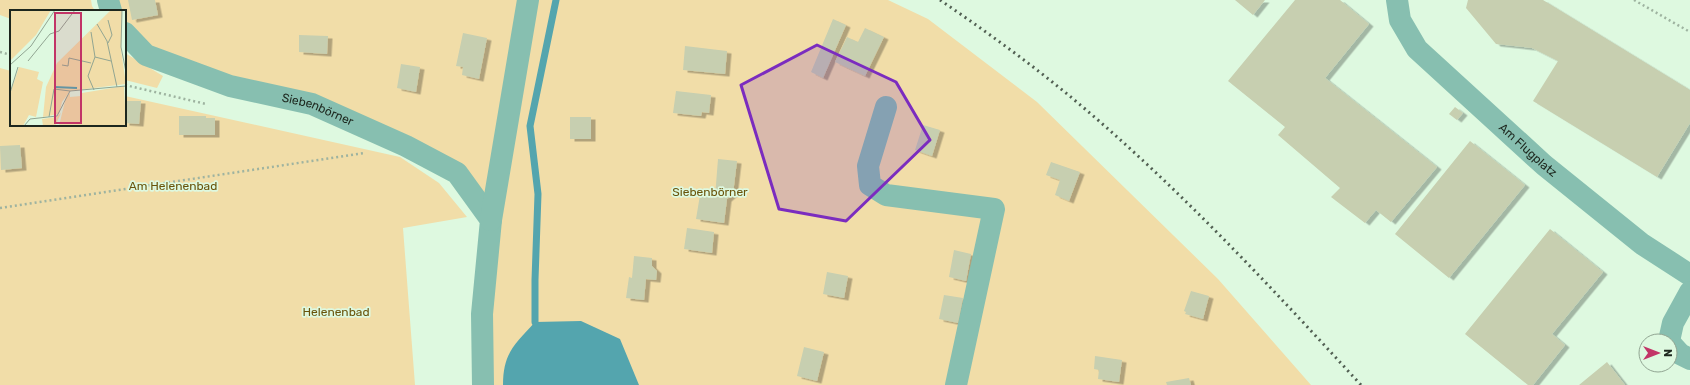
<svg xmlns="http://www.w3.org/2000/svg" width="1690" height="385" viewBox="0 0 1690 385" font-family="Rubik,sans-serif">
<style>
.green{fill:#f1dda8}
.water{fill:#54a5ae}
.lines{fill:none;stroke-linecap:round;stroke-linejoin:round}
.stream{stroke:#54a5ae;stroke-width:7}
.building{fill:#c7cfb0;filter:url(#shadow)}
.path{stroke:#9eb3a0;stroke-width:2.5;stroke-dasharray:2 3;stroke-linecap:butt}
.minor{stroke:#87bfb0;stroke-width:22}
.rail{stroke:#515f52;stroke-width:3;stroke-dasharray:2 4;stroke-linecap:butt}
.marked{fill:#7b2cbf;fill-opacity:0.2;stroke:#7b2cbf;stroke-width:3;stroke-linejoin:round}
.labels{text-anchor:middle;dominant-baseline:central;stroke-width:3.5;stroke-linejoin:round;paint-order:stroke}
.street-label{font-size:12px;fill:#1d271e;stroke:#def9e0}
.park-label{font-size:12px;fill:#69530a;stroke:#def9e0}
.inset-river{fill:none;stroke:#54a5ae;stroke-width:2}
.inset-road{fill:none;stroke:#91a592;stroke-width:1}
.view{fill:#c23567;fill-opacity:0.15;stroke:#c23567;stroke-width:2}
.inset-edge{fill:none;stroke:#1d271e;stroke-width:2}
</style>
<defs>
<filter id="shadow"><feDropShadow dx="4.5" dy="2.5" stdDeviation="0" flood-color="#0004"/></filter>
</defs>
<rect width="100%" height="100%" fill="#def9e0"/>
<path class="green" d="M 0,0 L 91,0 L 92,6 L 95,11 L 11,11 L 11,19 L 0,15 Z
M 109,0 L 888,0 L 928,19 L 1037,102 L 1218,279 L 1311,385 L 491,385 L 491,315 L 497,218 L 456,163 L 146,55 L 125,33 L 125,11 L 111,11 Z
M 125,53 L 163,76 L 157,88 L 125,80 Z
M 0,68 L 11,71 L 11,125 L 125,125 L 125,96 L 400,157 L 439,183 L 467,217 L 403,228 L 415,385 L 0,385 Z"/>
<path class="water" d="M 581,321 L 620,339 L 639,385 L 503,385 C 503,353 515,344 535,322 Z"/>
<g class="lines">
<path class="stream" d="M 535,322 L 535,280 L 538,194 L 530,126 L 556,0"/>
</g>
<path class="building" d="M 128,0 L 155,0 L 158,15 L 132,20 Z
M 1235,0 L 1265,0 L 1253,15 Z
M 1295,0 L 1340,0 L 1369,24 L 1325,78 L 1437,167 L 1391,222 L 1376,210 L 1365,223 L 1331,197 L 1340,188 L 1278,135 L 1285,127 L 1228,81 Z
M 1468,0 L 1543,0 L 1690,90 L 1690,123 L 1657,177 L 1533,101 L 1558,61 L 1532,48 L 1496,44 L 1466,8 Z
M 833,19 L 846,25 L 823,78 L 811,72 Z
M 865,28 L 884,37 L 865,76 L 835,62 L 847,37 L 858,42 Z
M 463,33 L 487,38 L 479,79 L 462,75 L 463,67 L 456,66 Z
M 299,35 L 328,36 L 327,54 L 299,52 Z
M 685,46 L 727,51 L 725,74 L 683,70 Z
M 401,64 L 420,67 L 416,92 L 397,88 Z
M 676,91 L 711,95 L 709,113 L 702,112 L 701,116 L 673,113 Z
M 125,101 L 141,101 L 139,124 L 125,123 Z
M 1455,107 L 1463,113 L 1457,120 L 1449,114 Z
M 179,116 L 206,116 L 206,118 L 215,118 L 215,135 L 179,135 Z
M 570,117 L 591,117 L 591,139 L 570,139 Z
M 923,125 L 940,130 L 932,156 L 915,150 Z
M 1470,141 L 1525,185 L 1449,278 L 1395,234 Z
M 20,145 L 22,168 L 1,170 L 0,146 Z
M 718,159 L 737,161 L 733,194 L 727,199 L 724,223 L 696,219 L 700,195 L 715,197 Z
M 1051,162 L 1080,172 L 1069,201 L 1055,195 L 1060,180 L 1046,175 Z
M 687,228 L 714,232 L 712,253 L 684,249 Z
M 1550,229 L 1603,272 L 1552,334 L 1565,345 L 1533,385 L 1528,385 L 1465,334 Z
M 954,250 L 971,254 L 966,281 L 949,277 Z
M 634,256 L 652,258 L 652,266 L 657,271 L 656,280 L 646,279 L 644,300 L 626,298 L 629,277 L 632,278 Z
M 827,272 L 848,276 L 844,298 L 823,294 Z
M 1191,291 L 1209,296 L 1203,319 L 1185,314 L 1186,312 L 1184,311 Z
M 944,295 L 963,298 L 958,323 L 939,319 Z
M 804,347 L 824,352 L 817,381 L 797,376 Z
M 1095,356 L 1122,360 L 1119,382 L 1098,379 L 1099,370 L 1094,369 Z
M 1607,362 L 1625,385 L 1579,385 Z
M 1189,378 L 1191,385 L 1167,385 L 1166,382 Z"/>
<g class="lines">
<path class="path" d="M 1634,0 L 1690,32
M 0,52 L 11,55
M 125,85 L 206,104
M 0,208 L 364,153"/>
<g class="minor">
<path d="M 108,0 L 111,11"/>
<path id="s1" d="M 1397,0 L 1400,20 L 1417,49 L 1544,165 L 1642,244 L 1690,275"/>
<path id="s2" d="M 125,33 L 146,55 L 230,86 L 312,104 L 406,146 L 457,173 L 491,220 L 482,314 L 483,385"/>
<path d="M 886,107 L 868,166 L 870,185 L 886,195 L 994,209 L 956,385"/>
<path d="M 491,220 L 528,0"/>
<path d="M 1669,341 L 1673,323 L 1690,292"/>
<path d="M 1670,343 L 1680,354 L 1690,359"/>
</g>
<path class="rail" d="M 940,0 C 987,32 1034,66 1078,103 C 1180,189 1271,287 1361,385"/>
</g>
<path class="marked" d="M 817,45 L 896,82 L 930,140 L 846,221 L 779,209 L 741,85 Z"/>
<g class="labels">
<g class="street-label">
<text stroke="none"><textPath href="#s2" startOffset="211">Siebenbörner</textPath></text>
<text stroke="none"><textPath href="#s1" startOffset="204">Am Flugplatz</textPath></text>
</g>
<g class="park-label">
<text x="173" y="186">Am Helenenbad</text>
<text x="710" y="192">Siebenbörner</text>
<text x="336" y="312">Helenenbad</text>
</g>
</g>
<g transform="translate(10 10)">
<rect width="116" height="116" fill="#def9e0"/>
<path d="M 0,0 L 41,0 L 26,25 L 0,51 ZM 101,0 L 112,0 L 111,40 L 116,74 L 60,81 L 52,92 L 49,104 L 33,107 L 36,77 L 47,53 ZM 9,57 L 29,62 L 27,69 L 33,72 L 26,107 L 19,105 L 13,116 L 0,116 L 0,84 ZM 114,76 L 116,116 L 49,116 L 56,87 L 60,83 L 60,87 L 71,86 L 72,83 ZM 51,103 L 45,116 L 33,116 L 32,109 L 46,107 Z" fill="#f1dda8"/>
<path class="inset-river" d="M 44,77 L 67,78"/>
<path class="inset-road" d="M 112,0 L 111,37 L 116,62M 98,10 L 102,25 L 98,33M 87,14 L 97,31 L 107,77M 81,22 L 85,47 L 78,66 L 84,80M 85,47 L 101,51M 18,51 L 40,24 L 49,21 L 65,0M 0,55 L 21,36 L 45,0M 52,55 L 58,56 L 59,48 L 81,53M 0,83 L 8,57M 39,107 L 44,79 L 60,81M 14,116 L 20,109 L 47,106 L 60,81 L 116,76"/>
<path class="view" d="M 45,3 L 71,3 L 71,113 L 45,113 Z"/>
<rect width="116" height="116" class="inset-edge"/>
</g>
<g transform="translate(1658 353) rotate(90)"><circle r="19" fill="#def9e0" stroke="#91a592"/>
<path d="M0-3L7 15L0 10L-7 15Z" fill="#c23567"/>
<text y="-6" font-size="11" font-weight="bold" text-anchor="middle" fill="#1d271e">N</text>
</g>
</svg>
